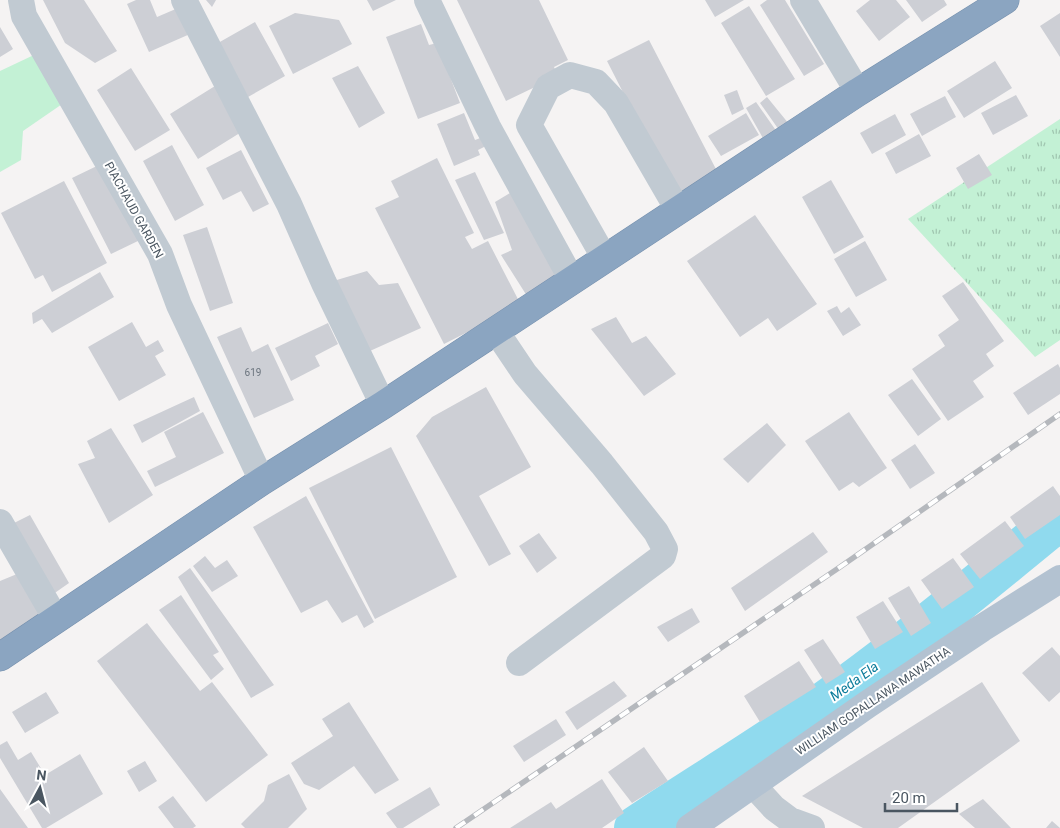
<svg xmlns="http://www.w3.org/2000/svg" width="1060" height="828" viewBox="0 0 1060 828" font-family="Roboto,sans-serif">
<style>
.grass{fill:#c3f1d5}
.park{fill:url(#park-tufts)}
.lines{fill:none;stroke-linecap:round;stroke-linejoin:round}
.river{stroke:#90daee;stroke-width:44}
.building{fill:#cdcfd5}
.highway-casing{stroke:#7690ad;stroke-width:29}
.minor{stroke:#c1cad2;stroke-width:26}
.major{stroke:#b3c2d1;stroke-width:28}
.highway{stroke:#8ba5c1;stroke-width:28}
.rail-casing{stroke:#b5b8bd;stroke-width:5.5}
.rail{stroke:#fff;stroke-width:4;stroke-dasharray:11;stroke-linecap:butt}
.labels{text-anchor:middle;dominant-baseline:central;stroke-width:4;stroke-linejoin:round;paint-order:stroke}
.number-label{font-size:10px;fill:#6b747e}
.street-label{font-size:12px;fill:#4a5661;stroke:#fff}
.water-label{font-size:14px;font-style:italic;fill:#0c7c9b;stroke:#fff}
</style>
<defs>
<pattern id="park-tufts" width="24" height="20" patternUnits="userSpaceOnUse" patternTransform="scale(1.25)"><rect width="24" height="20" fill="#c3f1d5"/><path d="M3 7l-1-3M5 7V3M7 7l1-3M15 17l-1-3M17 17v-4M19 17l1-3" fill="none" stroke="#a0c6b0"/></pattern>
</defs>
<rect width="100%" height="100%" fill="#f5f3f3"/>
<path class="grass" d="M 36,54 L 68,100 L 23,131 L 21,160 L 0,172 L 0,71 Z"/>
<path class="park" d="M 1060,119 L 1060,340 L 1035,357 L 908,219 Z"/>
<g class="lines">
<path class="river" d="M 636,828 C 686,794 738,763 788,729 C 883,664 971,591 1060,518"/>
</g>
<path class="building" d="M 43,0 L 84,0 L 117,51 L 95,63 L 65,43 Z
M 136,0 L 150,0 L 157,17 L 178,8 L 190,34 L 149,52 L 127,4 Z
M 206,0 L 216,0 L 212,7 Z
M 367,0 L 396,0 L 373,11 Z
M 457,0 L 539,0 L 568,60 L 554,67 L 558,76 L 506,101 Z
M 705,0 L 744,0 L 715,17 Z
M 767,0 L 785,0 L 824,64 L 804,76 L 760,5 Z
M 870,0 L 896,0 L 910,17 L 879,41 L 856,11 Z
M 906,0 L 944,0 L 947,5 L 922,22 Z
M 749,6 L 795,79 L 766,96 L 721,23 Z
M 295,13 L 339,20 L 352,44 L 293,74 L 269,26 Z
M 1060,13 L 1060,57 L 1040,26 Z
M 255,22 L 285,76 L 248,97 L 218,43 Z
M 421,24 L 429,45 L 437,43 L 460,103 L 418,119 L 386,37 Z
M 0,27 L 13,49 L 0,57 Z
M 649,40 L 718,173 L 675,194 L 607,61 Z
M 995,61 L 1012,88 L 964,118 L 947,91 Z
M 358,66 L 385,113 L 359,128 L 332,78 Z
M 131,68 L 170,130 L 135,151 L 97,90 Z
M 215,86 L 243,131 L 198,159 L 170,114 Z
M 737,90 L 744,109 L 732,115 L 724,95 Z
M 1016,95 L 1028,116 L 993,135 L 981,113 Z
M 945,96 L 956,117 L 922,136 L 910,114 Z
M 767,97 L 789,124 L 779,130 L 760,103 Z
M 756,102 L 777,132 L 764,140 L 746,108 Z
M 464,113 L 475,140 L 483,137 L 486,146 L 478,150 L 480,155 L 454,166 L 437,124 Z
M 746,113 L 759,135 L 721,156 L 708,136 Z
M 895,114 L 906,135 L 872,154 L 860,133 Z
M 919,134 L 931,156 L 896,174 L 885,153 Z
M 172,145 L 204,205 L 175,221 L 143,161 Z
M 241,150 L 269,204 L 253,212 L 241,191 L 223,200 L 206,168 Z
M 979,154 L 992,175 L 968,189 L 956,168 Z
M 437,158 L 474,233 L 465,237 L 472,249 L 488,241 L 521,305 L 444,344 L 375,208 L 399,197 L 391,181 Z
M 101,164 L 140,240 L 111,254 L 72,178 Z
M 475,172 L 504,233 L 484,240 L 455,180 Z
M 831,180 L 864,237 L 834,254 L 802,197 Z
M 64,181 L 107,263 L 52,292 L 43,275 L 35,279 L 1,213 Z
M 515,190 L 560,272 L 527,296 L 501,255 L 512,250 L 495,202 Z
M 755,215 L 817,304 L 777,331 L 768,318 L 740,337 L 687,261 Z
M 207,227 L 233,303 L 210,311 L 183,235 Z
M 865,241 L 887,280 L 856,297 L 834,259 Z
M 367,271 L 379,285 L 398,283 L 421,328 L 361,355 L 330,282 Z
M 100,272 L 114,297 L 52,333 L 42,319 L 33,324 L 32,313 Z
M 963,282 L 1004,341 L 986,354 L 994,366 L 973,381 L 984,397 L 948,421 L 912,369 L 945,346 L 938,335 L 959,320 L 942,296 Z
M 837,306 L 841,313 L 849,307 L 861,325 L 843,336 L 827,311 Z
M 616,317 L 632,343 L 646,336 L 676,374 L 644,396 L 591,329 Z
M 132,322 L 146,347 L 158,340 L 164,351 L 155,356 L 166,375 L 119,401 L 88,347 Z
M 328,323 L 338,344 L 315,356 L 320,366 L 291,381 L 275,348 Z
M 241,327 L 252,352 L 268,344 L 294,400 L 254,418 L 217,337 Z
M 1058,364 L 1060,368 L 1060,394 L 1028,415 L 1013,393 Z
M 912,379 L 941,419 L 918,436 L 888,395 Z
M 486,387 L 531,467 L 479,496 L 511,554 L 489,566 L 416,436 L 432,417 Z
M 194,397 L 200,411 L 142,443 L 133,425 Z
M 203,412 L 224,453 L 155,487 L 147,471 L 176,457 L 164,432 Z
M 849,412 L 887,468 L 859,487 L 853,482 L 839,491 L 805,441 Z
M 767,423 L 786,445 L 748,483 L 723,459 Z
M 111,428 L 153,495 L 109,523 L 78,464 L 95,458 L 87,441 Z
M 915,444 L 935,473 L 910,489 L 891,460 Z
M 391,447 L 457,577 L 375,619 L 309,488 Z
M 1053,486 L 1060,496 L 1060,515 L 1025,539 L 1010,517 Z
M 306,496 L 374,622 L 364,628 L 357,615 L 342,623 L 327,600 L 301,613 L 253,527 Z
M 30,515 L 69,583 L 49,597 L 6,527 Z
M 1005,521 L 1024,546 L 980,579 L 960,554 Z
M 813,532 L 828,552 L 745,611 L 731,588 Z
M 539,533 L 557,558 L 537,573 L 519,546 Z
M 205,556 L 215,568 L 227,560 L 238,576 L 212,592 L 193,566 Z
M 953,558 L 974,587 L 942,609 L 921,580 Z
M 190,568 L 274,685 L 251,698 L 178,577 Z
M 17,574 L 45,620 L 0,646 L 0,581 Z
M 909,586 L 931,623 L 911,636 L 888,598 Z
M 181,595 L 219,652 L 213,655 L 224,669 L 211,680 L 159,610 Z
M 883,601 L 903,632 L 875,649 L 856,617 Z
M 692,608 L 700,622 L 668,642 L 657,627 Z
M 147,623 L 200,691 L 212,682 L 268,755 L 206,802 L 97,661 Z
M 823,639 L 845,672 L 826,684 L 804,650 Z
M 1052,647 L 1060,656 L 1060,692 L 1049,702 L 1022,673 Z
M 799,661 L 816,687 L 760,722 L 744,696 Z
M 614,681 L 627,696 L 577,730 L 565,712 Z
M 982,682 L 1020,741 L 898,828 L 863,828 L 802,796 Z
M 46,692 L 59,713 L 25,733 L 12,712 Z
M 349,702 L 399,780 L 375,794 L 354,766 L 319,790 L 304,784 L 291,763 L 333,736 L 322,719 Z
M 556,719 L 566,735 L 524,762 L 513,746 Z
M 7,741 L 18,760 L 31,752 L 45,775 L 80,754 L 103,794 L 46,828 L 42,828 L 0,758 L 0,745 Z
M 644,747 L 668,781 L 632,803 L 608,772 Z
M 145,761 L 157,781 L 139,792 L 127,771 Z
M 289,774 L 307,809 L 288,828 L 245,828 L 241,824 L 264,801 L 268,785 Z
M 602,779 L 624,813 L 602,828 L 510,828 L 551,802 L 556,809 Z
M 430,787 L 440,805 L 403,828 L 397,828 L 386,813 Z
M 0,789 L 28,828 L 0,828 Z
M 173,796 L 196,826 L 193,828 L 174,828 L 158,807 Z
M 983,799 L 1011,828 L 975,828 L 959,814 Z
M 1052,821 L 1060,828 L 1046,828 Z"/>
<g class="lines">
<defs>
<path id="highway" d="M 0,657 L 262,481 L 383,405 L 858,92 L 1005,0"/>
</defs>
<use href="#highway" class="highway-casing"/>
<path class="minor" d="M 21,0 L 24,16 L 160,254 L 179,305 L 262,481
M 184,0 L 289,204 L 324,283 L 383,405
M 427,0 L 488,127 L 572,280
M 803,0 L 858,92
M 605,259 L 529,125 L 548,87 L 570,75 L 596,82 L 616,103 L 678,210
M 496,331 L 525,374 L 602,464 L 656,532 L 665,549 L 663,556 L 519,663
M 0,522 L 56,619
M 753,785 L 774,808 L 790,820 L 812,828"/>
<path class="major" d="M 690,828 L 868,704 L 982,628 L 1060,579"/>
<use href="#highway" class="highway"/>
<defs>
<path id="rail" d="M 456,828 L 840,567 L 1060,414"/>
</defs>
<use href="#rail" class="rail-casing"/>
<use href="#rail" class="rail"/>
</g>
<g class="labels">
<g class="number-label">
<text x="253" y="372">619</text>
</g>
<g class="street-label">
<text transform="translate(134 210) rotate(61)">PIACHAUD GARDEN</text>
<text transform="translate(873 701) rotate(-34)">WILLIAM GOPALLAWA MAWATHA</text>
</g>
<g class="water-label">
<text transform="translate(854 681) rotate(-36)">Meda Ela</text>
</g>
</g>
<g transform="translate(40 788) rotate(7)" stroke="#ffffff" stroke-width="4" paint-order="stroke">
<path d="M0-4L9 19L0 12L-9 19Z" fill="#4a5661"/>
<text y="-8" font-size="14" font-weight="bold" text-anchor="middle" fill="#4a5661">N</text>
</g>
<path d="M885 803v8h72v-8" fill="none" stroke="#4a5661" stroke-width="2.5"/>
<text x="892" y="803" font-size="15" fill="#4a5661" stroke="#ffffff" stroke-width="4" paint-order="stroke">20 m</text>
</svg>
